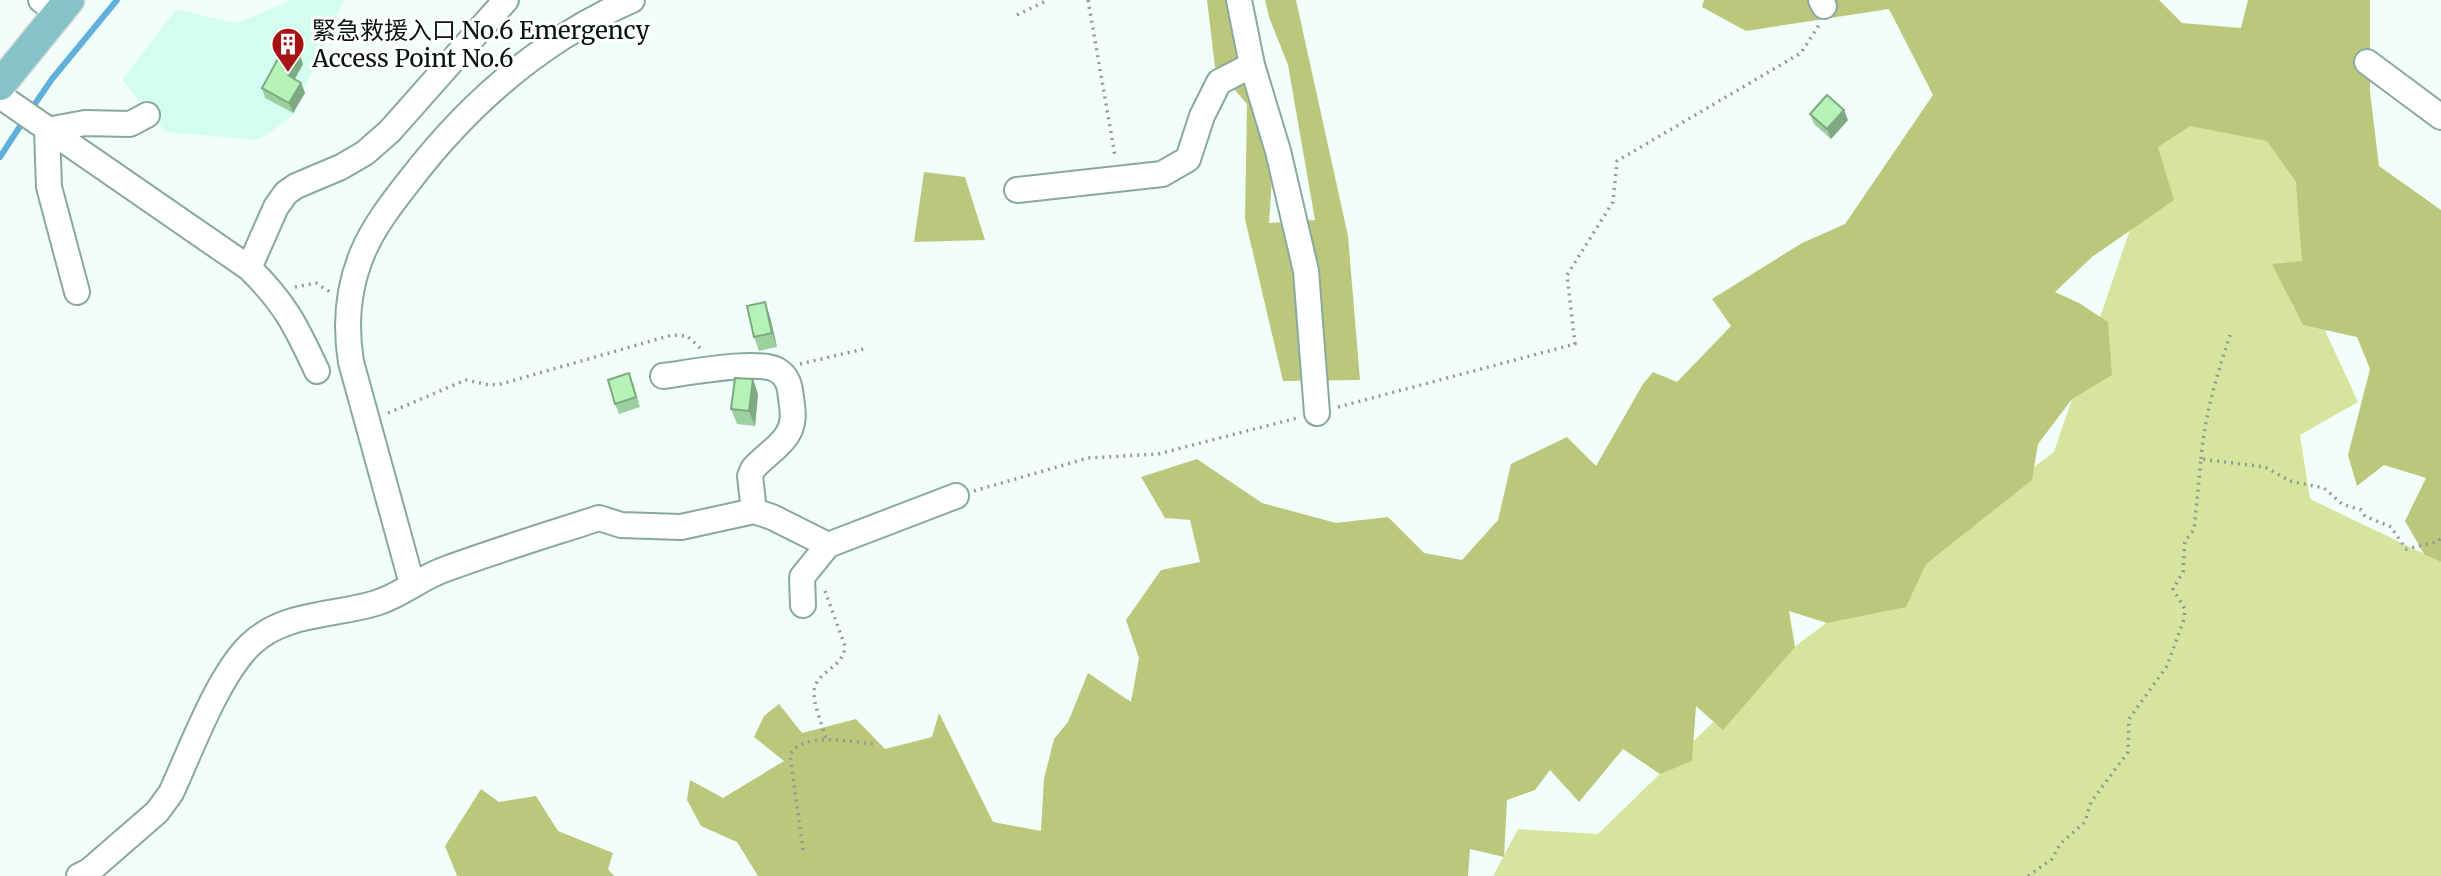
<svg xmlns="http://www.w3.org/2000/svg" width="2441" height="876" viewBox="0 0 2441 876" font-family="Merriweather,'Noto Sans SC',serif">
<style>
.built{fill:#d3fdf1}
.green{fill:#d7e49d}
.forest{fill:#bbc87c}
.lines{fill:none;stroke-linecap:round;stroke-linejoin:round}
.stream{stroke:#61b0dc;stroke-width:6}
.minor-casing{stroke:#89a89f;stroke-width:28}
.major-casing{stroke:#d7d9d9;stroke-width:33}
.path{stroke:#8f9b98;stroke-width:3.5;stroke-dasharray:2 5;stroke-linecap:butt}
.minor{stroke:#fff;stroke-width:24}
.major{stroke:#86c3c9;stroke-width:30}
.wall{fill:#9cd09e}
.shaded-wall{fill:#7fa981}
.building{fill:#b5f2b8;stroke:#7fa981;stroke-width:2}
.labels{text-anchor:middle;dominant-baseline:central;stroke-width:6;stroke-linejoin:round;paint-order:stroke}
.poi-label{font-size:24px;fill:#081411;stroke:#fff;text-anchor:start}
</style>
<rect width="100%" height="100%" fill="#f1fefa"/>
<path class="built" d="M 291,0 L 344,0 L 293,115 L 259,140 L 166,132 L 122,80 L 176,10 L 238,23 Z"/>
<path class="green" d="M 2265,112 L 2321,163 L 2316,311 L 2358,402 L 2300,435 L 2310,499 L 2441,562 L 2441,876 L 1493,876 L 1518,829 L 1598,834 L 1777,660 L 2054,452 L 2164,130 Z"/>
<path class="forest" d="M 1207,0 L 1249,0 L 1277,104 L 1269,223 L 1315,220 L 1288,65 L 1269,17 L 1265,0 L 1296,0 L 1348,236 L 1360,380 L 1283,381 L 1245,219 L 1247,104 L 1215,67 Z
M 1704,0 L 2159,0 L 2182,23 L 2241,28 L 2248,0 L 2370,0 L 2370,92 L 2379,166 L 2441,210 L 2441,562 L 2424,554 L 2405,521 L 2426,478 L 2384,465 L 2357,486 L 2348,455 L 2370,369 L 2357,337 L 2303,325 L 2272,264 L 2302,261 L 2296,182 L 2267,141 L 2190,126 L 2158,147 L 2174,200 L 2092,257 L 2055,292 L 2079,303 L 2108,322 L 2112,375 L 2072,399 L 2038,444 L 2032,480 L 1926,564 L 1906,607 L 1827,623 L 1789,611 L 1795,647 L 1723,730 L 1696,706 L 1692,761 L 1660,774 L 1623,749 L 1579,802 L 1550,770 L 1535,790 L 1507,800 L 1504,857 L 1470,849 L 1468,876 L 758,876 L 737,842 L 701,826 L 687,800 L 690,780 L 723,798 L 784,761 L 754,737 L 764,716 L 779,704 L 802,733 L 856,719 L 885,749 L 932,737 L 939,713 L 993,822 L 1041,831 L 1044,779 L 1054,739 L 1068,722 L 1088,673 L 1131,702 L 1139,658 L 1126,620 L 1161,570 L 1200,562 L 1190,520 L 1165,518 L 1141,477 L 1197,459 L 1262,503 L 1336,523 L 1388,517 L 1424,553 L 1462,560 L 1498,520 L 1511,464 L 1567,437 L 1596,466 L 1643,384 L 1653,372 L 1677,382 L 1731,326 L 1712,299 L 1802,243 L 1845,224 L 1933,95 L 1889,9 L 1746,31 L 1702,7 Z
M 924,172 L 965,177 L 985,240 L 914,242 Z
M 481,789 L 499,802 L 536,796 L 558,831 L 613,853 L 608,869 L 614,876 L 457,876 L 445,846 Z"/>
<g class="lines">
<path class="stream" d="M 30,111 L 52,79 L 117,0
M 0,157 L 24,120"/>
<defs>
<path id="minor" d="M 41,0 L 58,13
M 1239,0 L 1252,65 L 1278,151 L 1306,271 L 1317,413
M 1821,0 L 1824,6
M 2367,62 L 2441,117
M 0,96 L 249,268 C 285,303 296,326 317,371
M 1017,190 L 1162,174 L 1188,159 L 1202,116 L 1219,82 L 1252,65
M 249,268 L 276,207 L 286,193 L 296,186 L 341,167 L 365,153 L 390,131 L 506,0
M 77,292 L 49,187 L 47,130 L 85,123 L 130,124 L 147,115
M 663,376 C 687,373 758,359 777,370 C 788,376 790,387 791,398 C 793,411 795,423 787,435 C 779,448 763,457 753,469 L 750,476 L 754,511
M 412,584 L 351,362 C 345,325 348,287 363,252 C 374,226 392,203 410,180 C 469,103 541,40 632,0
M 803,605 L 802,577 L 828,545
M 79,876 L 89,871 L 157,812 L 171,793 C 191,750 218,675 251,644 C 285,612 334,616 376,603 C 400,596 419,579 443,570 C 494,551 547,535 599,518 L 621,525 L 681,527 L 754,511 L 772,517 L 828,545 L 956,496"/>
<path id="major" d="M 0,85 L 69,0"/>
</defs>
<use href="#minor" class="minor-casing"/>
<use href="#major" class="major-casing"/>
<path class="path" d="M 1088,0 L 1115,156
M 1017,15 L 1048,0
M 295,287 L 316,283 L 330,292
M 800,364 L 868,348
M 1338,407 L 1575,344 L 1567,275 L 1613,202 L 1617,161 L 1801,53 L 1819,25
M 388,413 L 466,380 L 489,385 L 501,384 L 672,335 L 687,336 L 700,348
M 2201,459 C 2205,414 2216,378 2230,335
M 974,491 L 1088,458 L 1158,454 L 1297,418
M 825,591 L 845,646 C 844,668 816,671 814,691 C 813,705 823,725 826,740
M 803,850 L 790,755 C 801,731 851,742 873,744
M 2028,876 L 2052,859 L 2060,844 L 2085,822 L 2091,802 L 2128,752 L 2129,719 L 2167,666 L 2184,619 L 2185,609 L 2173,589 L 2183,572 L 2185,541 L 2194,530 L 2201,459 L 2265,467 L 2290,481 L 2324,488 L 2342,504 L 2361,510 L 2365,516 L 2391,527 L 2406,549 L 2437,542 L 2441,538"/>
<use href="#minor" class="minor"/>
<use href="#major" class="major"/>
</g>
<path class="wall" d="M 303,64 L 295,79 L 301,83 L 305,93 L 293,113 L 265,98 L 262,88 Z
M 1810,114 L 1848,120 L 1831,139 L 1814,124 Z
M 765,302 L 770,317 L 777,347 L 759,351 L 754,337 Z
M 633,383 L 640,407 L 619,414 L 615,404 Z
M 758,394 L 755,426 L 737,424 L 731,409 Z"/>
<path class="shaded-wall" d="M 300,54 L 303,64 L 291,85 L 288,75 Z
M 301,83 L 305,93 L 293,113 L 289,103 Z
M 1844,110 L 1848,120 L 1831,139 L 1827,129 Z
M 765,302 L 770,317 L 777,347 L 772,333 Z
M 753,379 L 758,394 L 755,426 L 749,411 Z"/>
<path class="building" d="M 285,46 L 300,54 L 288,75 L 301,83 L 289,103 L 262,88 Z
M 1827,95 L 1844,110 L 1827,129 L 1810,114 Z
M 765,302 L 772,333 L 754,337 L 747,306 Z
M 629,373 L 636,397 L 615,404 L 608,380 Z
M 735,378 L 753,379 L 749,411 L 731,409 Z"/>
<defs>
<symbol id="building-pin" viewBox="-11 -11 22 30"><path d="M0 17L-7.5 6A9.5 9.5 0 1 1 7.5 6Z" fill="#a71214" stroke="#fff"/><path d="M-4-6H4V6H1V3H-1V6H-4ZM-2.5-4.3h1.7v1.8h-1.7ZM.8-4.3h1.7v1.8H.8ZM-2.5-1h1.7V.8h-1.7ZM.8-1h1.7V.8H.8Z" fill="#fff"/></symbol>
</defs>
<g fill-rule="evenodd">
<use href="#building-pin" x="269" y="25" width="38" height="52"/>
</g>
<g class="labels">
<g class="poi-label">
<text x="312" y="30">緊急救援入口 No.6 Emergency<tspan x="312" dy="28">Access Point No.6</tspan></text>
</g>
</g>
</svg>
